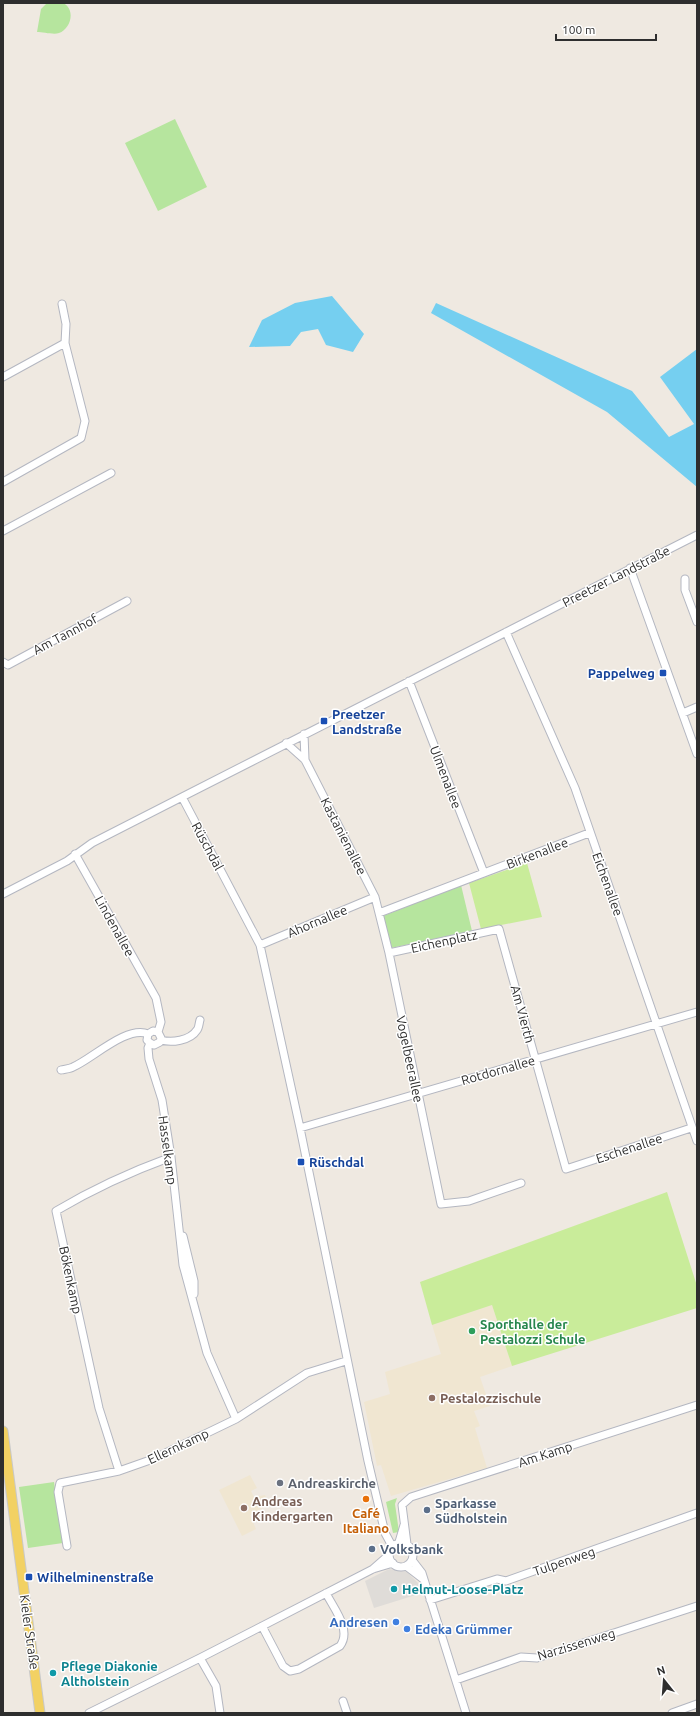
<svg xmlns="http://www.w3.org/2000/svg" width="700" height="1716" viewBox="0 0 700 1716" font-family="Ubuntu,sans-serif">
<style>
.education{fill:#f0e6d1}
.green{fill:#b6e59e}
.pitch{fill:#c9ec9a}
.plaza{fill:#dfdcd8}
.water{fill:#75cff0}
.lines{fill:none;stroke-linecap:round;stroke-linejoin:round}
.minor-casing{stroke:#b4b7c1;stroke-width:9}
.major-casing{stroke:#c9c9c9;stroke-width:11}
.minor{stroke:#fff;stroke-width:7}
.major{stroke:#f2d163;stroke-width:9}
.transit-dot{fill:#1a4fb4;stroke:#fff;stroke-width:1.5}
.leisure-dot{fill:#2e9e5b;stroke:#fff;stroke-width:1.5}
.education-dot{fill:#8d6e63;stroke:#fff;stroke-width:1.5}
.worship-dot{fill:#6b7280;stroke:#fff;stroke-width:1.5}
.food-dot{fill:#e8710a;stroke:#fff;stroke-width:1.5}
.service-dot{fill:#5c6f8a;stroke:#fff;stroke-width:1.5}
.culture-dot{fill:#0f9aa8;stroke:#fff;stroke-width:1.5}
.shop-dot{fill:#3f7fe0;stroke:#fff;stroke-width:1.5}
.labels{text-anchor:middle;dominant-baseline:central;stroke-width:3;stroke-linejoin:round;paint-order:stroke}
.street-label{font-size:13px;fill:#2e2e2e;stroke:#fff}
.transit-label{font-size:13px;font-weight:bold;fill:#164399;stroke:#fff;text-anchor:start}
.leisure-label{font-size:13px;font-weight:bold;fill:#27864d;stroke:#fff;text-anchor:start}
.education-label{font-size:13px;font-weight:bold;fill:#785e54;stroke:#fff;text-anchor:start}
.worship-label{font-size:13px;font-weight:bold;fill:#5b616d;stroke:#fff;text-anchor:start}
.service-label{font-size:13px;font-weight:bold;fill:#4e5e75;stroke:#fff;text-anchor:start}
.food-label{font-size:13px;font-weight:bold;fill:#c56008;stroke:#fff}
.culture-label{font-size:13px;font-weight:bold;fill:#0d838f;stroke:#fff;text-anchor:start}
.shop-label{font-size:13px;font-weight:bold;fill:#366cbe;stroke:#fff;text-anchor:end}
</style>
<rect width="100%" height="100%" fill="#efe9e1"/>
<path class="education" d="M 492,1305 L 512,1366 L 480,1377 L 490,1406 L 474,1411 L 480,1426 L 475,1428 L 487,1468 L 391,1496 L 381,1465 L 377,1466 L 364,1402 L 390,1394 L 385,1372 L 441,1354 L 432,1325 Z
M 250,1475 L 257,1488 L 251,1491 L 254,1497 L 265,1495 L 269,1504 L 250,1515 L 256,1529 L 242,1536 L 219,1490 Z"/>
<path class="green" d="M 47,3 C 52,3 59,2 63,3 C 76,9 71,29 59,33 C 54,35 43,32 37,32 L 41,9 Z
M 175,119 L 207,187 L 158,211 L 125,143 Z
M 461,885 L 472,931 L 391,948 L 383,916 Z
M 54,1482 L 63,1543 L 28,1548 L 19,1487 Z
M 397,1498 L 395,1504 L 399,1532 L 393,1533 L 386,1502 Z"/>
<path class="pitch" d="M 527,863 L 542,917 L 481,929 L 469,883 Z
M 667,1192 L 697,1286 L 697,1308 L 512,1366 L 492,1305 L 432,1325 L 420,1282 Z"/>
<path class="plaza" d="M 389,1569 L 407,1572 L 420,1585 L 422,1593 L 374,1608 L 365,1581 Z"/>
<path class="water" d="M 332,296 L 364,334 L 353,352 L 326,345 L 318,329 L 301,332 L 290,346 L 249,347 L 262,320 L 295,303 Z
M 436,303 L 632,391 L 669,437 L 694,424 L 660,377 L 697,349 L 697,487 L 607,412 L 431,313 Z"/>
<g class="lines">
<defs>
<path id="minor" d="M 3,377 L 65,343
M 3,482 L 81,438 L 85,421 L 65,343 L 66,324 L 62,304
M 3,531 L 111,473
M 630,568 L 697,754
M 685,579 L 685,590 L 697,622
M 506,632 L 575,788 L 697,1141
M 3,662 L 8,665 L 127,601
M 409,681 L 484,873
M 683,713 L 697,707
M 304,734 L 305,760
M 286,743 L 305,760 L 375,897 L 389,953 L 441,1204 L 469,1201 L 521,1183
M 182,797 L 260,945 L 300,1128 L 368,1461 L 385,1533 L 392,1546
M 75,854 L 156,998 L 161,1022 L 158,1032
M 3,894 L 67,861 L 92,843 L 182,797 L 697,535
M 379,913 L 589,833
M 260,945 L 375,897
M 389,953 L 499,929 L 566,1169 L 691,1128
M 148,1034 L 147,1040 L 150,1043 L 148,1048 L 149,1059 L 162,1100 L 171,1157 L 183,1265 L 207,1353 L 236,1419
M 161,1040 C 171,1043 190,1041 197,1030 C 199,1028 199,1023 200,1020
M 61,1070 C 65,1069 70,1069 73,1067 C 92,1059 127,1025 148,1034 L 153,1031 L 158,1032 L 161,1038 L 160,1042 L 154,1045 L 150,1043
M 300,1128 L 697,1012
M 183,1236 L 194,1281 L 194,1294
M 119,1471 L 99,1408 L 56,1211 C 93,1189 130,1172 171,1157
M 399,1542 L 404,1525
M389 1555a12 12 0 1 1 24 0a12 12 0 1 1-24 0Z
M 407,1544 L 402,1505 L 411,1497 L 697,1405
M 67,1546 L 58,1492 L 60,1483 L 119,1471 L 153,1459 L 236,1419 L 307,1373 L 346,1361
M 412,1560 L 422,1573 L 466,1713
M 406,1566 L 423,1579
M 373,1569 L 389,1555
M 430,1600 L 497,1579 L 506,1581 L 697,1513
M 262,1626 L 283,1666 L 290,1671 L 299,1669 L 340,1646 C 352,1630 334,1609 326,1593
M 200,1658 L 216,1686 L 220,1713
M 456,1680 L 521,1657 L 537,1658 L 697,1606
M 343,1701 L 347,1713
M 89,1713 L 200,1658 L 373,1569 L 393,1563
M 672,1713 L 697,1704"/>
<path id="major" d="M 3,1431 L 40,1713"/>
</defs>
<use href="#minor" class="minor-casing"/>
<use href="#major" class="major-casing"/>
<use href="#minor" class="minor"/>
<use href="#major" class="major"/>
</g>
<g class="transit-dot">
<rect x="659" y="669" width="8" height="8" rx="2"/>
<rect x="320" y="717" width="8" height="8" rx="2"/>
<rect x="297" y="1158" width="8" height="8" rx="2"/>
<rect x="25" y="1573" width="8" height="8" rx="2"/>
</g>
<circle class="leisure-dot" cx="472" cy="1331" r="4"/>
<g class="education-dot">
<circle cx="432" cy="1398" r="4"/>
<circle cx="244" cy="1508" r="4"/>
</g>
<circle class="worship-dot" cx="280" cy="1483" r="4"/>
<circle class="food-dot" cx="366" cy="1499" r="4"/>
<g class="service-dot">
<circle cx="427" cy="1510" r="4"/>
<circle cx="372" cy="1549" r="4"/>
</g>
<g class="culture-dot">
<circle cx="394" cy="1589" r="4"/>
<circle cx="53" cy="1673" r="4"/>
</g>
<g class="shop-dot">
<circle cx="396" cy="1622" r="4"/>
<circle cx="407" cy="1629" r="4"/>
</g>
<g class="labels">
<g class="street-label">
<text transform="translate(616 576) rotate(-27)">Preetzer Landstraße</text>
<text transform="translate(65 634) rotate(-28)">Am Tannhof</text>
<text transform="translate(446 777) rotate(69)">Ulmenallee</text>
<text transform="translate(344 836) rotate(63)">Kastanienallee</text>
<text transform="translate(208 846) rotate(62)">Rüschdal</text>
<text transform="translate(537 853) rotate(-21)">Birkenallee</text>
<text transform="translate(608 884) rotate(70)">Eichenallee</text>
<text transform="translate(317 921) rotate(-23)">Ahornallee</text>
<text transform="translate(115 926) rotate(61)">Lindenallee</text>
<text transform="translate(444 941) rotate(-12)">Eichenplatz</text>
<text transform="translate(523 1014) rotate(75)">Am Vierth</text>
<text transform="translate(410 1059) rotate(78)">Vogelbeerallee</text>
<text transform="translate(498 1070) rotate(-16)">Rotdornallee</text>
<text transform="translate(629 1148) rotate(-18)">Eschenallee</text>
<text transform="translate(168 1150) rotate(82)">Hasselkamp</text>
<text transform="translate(71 1280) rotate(78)">Bökenkamp</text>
<text transform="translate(178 1446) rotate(-25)">Ellernkamp</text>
<text transform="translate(545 1454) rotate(-18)">Am Kamp</text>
<text transform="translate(564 1561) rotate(-19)">Tulpenweg</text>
<text transform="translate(30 1632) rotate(82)">Kieler Straße</text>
<text transform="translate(576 1644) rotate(-17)">Narzissenweg</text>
</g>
<g class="transit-label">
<text x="655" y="673" text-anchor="end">Pappelweg</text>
<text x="332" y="714">Preetzer<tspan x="332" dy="15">Landstraße</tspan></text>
<text x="309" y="1162">Rüschdal</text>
<text x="37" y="1577">Wilhelminenstraße</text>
</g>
<g class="leisure-label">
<text x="480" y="1324">Sporthalle der<tspan x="480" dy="15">Pestalozzi Schule</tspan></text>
</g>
<g class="education-label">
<text x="440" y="1398">Pestalozzischule</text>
<text x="252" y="1501">Andreas<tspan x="252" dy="15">Kindergarten</tspan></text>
</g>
<g class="worship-label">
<text x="288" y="1483">Andreaskirche</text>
</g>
<g class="service-label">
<text x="435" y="1503">Sparkasse<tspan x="435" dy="15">Südholstein</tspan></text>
<text x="380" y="1549">Volksbank</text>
</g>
<g class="food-label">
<text x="366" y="1513">Café<tspan x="366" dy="15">Italiano</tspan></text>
</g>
<g class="culture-label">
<text x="402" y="1589">Helmut-Loose-Platz</text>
<text x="61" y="1666">Pflege Diakonie<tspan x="61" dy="15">Altholstein</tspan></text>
</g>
<g class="shop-label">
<text x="388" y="1622">Andresen</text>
<text x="415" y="1629" text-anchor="start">Edeka Grümmer</text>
</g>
</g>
<rect width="700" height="1716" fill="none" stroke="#2e2e2e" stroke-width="8"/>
<g transform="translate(664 1680) rotate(343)" stroke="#ffffff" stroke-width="3" paint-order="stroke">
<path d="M0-3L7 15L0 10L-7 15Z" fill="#2e2e2e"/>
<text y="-6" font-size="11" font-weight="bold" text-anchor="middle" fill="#2e2e2e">N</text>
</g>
<path d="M556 34v6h100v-6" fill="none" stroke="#2e2e2e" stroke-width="2"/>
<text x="562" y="34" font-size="12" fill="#2e2e2e" stroke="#ffffff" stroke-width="3" paint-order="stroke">100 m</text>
</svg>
